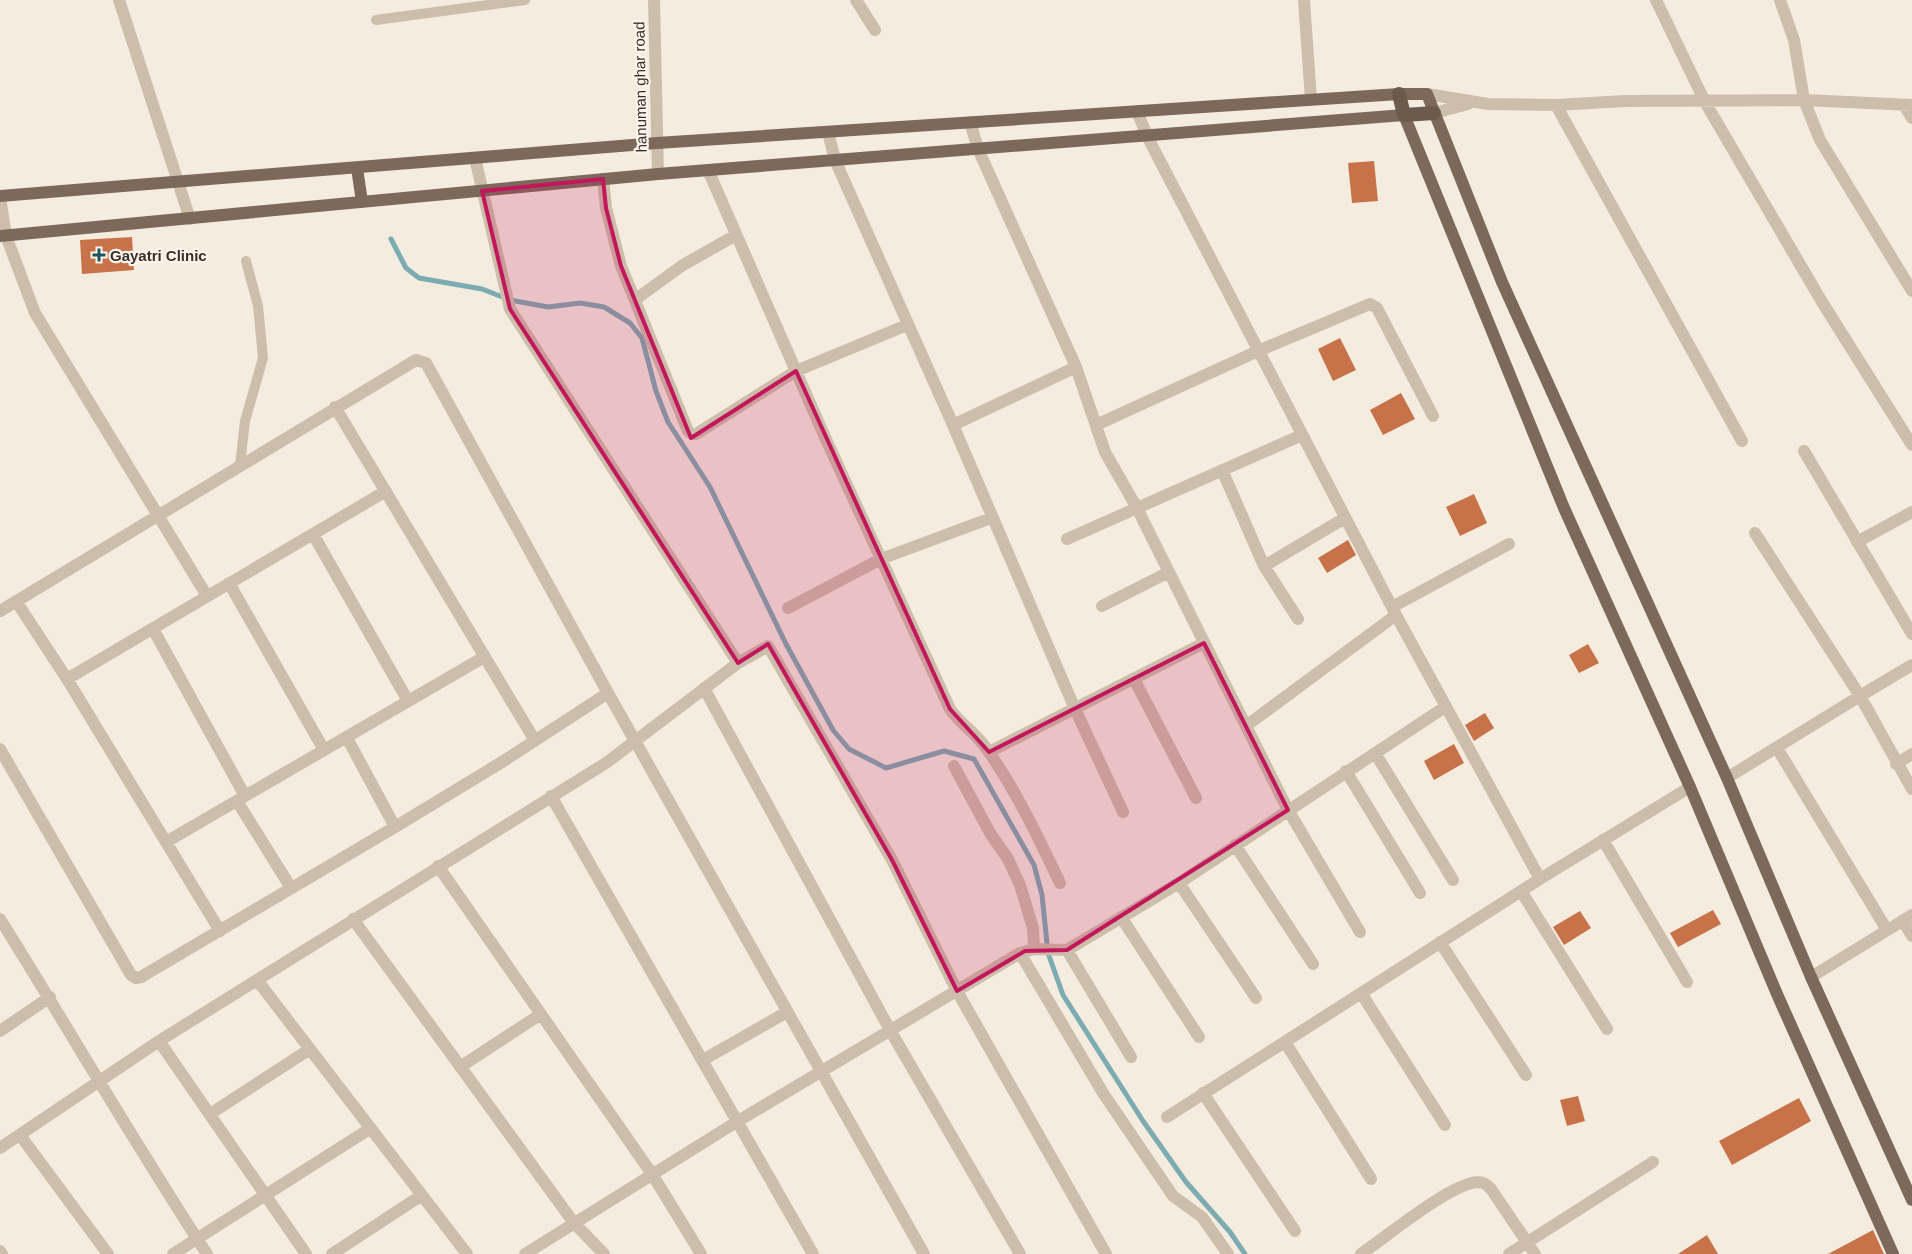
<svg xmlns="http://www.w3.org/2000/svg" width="1912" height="1254" viewBox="0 0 1912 1254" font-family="Helvetica,sans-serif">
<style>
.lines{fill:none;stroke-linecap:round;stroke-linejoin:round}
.stream{stroke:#7dabb2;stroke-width:5}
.building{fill:#c87249}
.service{stroke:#cdbdab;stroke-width:10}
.minor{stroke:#cdbdab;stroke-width:12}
.tertiary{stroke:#cdbdab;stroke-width:12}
.primary{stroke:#7c695b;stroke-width:12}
.trunk{stroke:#6c5a4e;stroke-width:14}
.marked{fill:#c2185b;fill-opacity:0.2;stroke:#c2185b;stroke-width:4;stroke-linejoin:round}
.poi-dot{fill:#1e545d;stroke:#fbf5ec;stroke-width:2}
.labels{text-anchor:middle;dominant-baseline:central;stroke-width:4.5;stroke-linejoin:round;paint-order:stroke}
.street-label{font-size:15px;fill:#3a302a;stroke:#fbf5ec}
.poi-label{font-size:15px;font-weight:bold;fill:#3a302a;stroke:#fbf5ec;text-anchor:start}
</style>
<rect width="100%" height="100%" fill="#f4ecdf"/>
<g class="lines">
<path class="stream" d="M 391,239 L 406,268 L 419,278 L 482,289 L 510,300 L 548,307 L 580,303 L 604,307 L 630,323 L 642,338 L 656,391 L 668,422 L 710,487 L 786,644 L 833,730 L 849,749 L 886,768 L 944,751 L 974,759 L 1034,865 L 1042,895 L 1048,953 L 1063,995 L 1143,1121 L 1186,1182 L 1230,1232 L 1245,1254"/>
</g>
<path class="building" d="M 1374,161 L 1378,201 L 1352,203 L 1348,163 Z
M 132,237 L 134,270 L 82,274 L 80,240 Z
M 1340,338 L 1356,370 L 1333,381 L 1318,349 Z
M 1401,393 L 1415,419 L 1383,435 L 1370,410 Z
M 1474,494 L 1487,523 L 1460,536 L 1446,507 Z
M 1348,540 L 1356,555 L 1327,573 L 1318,558 Z
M 1588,644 L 1599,663 L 1579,673 L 1569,655 Z
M 1485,713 L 1494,728 L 1474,741 L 1465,725 Z
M 1454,744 L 1464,763 L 1434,780 L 1424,761 Z
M 1713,910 L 1721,924 L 1678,947 L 1670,933 Z
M 1580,911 L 1591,928 L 1564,945 L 1553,927 Z
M 1578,1096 L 1585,1121 L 1567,1126 L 1560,1100 Z
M 1799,1098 L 1811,1121 L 1732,1165 L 1719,1141 Z
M 1873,1230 L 1884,1254 L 1828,1254 Z
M 1707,1235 L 1718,1254 L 1678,1254 Z"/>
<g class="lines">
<path class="service" d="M 376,20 L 525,0
M 240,465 L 245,421 L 263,358 L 258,306 L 246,261"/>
<path class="minor" d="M 119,0 L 190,219
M 856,0 L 875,30
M 1304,0 L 1311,100
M 1656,0 L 1705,102 L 1822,302 L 1912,445
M 1780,0 L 1794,40 L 1804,100 L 1820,140 L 1912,291
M 1427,94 L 1488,104 L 1556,105 L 1625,101 L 1804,100 L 1912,105
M 1556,105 L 1742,441
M 1904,105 L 1912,118
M 1137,111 L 1147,136 L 1396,615 L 1540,879 L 1690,787
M 1434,113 L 1468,104
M 970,122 L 978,149 L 1076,367 L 1105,452 L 1137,508 L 1288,810 L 1360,932
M 828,132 L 835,160 L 953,425 L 1075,709 L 1123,812
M 475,158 L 510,309 L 738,663
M 708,170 L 824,435 L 950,709 C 960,724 976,733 986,748 C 1016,790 1038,837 1060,883
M 603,179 L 606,208 L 621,266 L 688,431 L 692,434 L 696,434 L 796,371 L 907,325
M 0,197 L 6,236 L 35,313 L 207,596
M 636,299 L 683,265 L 736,235
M 335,407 L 534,739
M 953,425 L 1076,367
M 1096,425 L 1258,351 L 1370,304 L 1377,308 L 1433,416
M 1804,451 L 1912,634
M 1222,470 L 1264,566 L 1298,619
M 1755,533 L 1860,696 L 1912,665
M 313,534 L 408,701
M 1067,539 L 1302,435
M 1857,542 L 1912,512
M 1264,566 L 1345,518
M 229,583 L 324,750
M 16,601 L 67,679
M 1102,606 L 1169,572
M 1392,607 L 1509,544
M 788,608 L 881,559 L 991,518
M 0,611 L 416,360 L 426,363 L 608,693 L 924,1254
M 153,629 L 245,796
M 1134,679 L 1196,798
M 704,688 L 890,1030 L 1020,1254
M 1246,726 L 1396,615
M 347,738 L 395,827
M 1777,748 L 1887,930
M 0,749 L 131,975 L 136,978 L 141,977 L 395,827 L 502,762 L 608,693
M 989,752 L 1204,643
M 1375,753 L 1453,880
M 1896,764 L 1912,754
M 954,766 L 990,833 L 1008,859 L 1020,885 L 1033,928 L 1034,949
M 1346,771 L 1420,893
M 1727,778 L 1860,696 L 1912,789
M 551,796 L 813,1254
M 237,801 L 291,888
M 1603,840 L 1687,982
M 166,842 L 484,657
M 1235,845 L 1313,964
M 438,866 L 652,1174 L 701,1254
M 1179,883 L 1256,998
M 1521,891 L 1607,1029
M 1121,917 L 1199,1037
M 0,919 C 70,1031 135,1144 207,1254
M 353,919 L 574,1223 L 604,1254
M 1903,920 L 1912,936
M 220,931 L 67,679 L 386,491
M 1440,942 L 1526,1075
M 1067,950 L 1131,1057
M 1020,953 L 1103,1093 L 1173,1196 L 1202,1217 L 1228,1254
M 1811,977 L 1912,915
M 257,980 L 467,1254
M 1361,993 L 1445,1125
M 0,1031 L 50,997
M 159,1041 L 306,1254
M 1285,1042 L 1371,1179
M 703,1060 L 787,1012
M 460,1067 L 541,1014
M 1203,1093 L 1295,1231
M 210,1114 L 310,1049
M 1167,1117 L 1540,879
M 20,1135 L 108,1254
M 0,1148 L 159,1041 L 606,763 L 738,663 L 768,646 L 892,860 L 957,991 L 1106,1254
M 0,1251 L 2,1254
M 173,1254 L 371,1128
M 332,1254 L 422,1195
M 525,1254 L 738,1121 L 1020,953 L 1034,949 L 1067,950 L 1179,883 L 1445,707
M 1361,1254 C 1386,1237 1451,1183 1478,1182 C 1484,1182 1487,1185 1491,1189 L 1535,1254
M 1509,1254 L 1653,1162"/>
<path class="tertiary" d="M 654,0 L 658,174"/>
<path class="primary" d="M 357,168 L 362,202
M 0,196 L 657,143 L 1399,94 L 1427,94 L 1502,282 L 1727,778 L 1811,977 L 1912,1200
M 0,236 L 658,174 L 1404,115 L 1564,508 L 1690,787 L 1777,994 L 1893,1254"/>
<path class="trunk" d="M 1399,94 L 1404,115 L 1434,113"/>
</g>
<path class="marked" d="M 603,179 L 606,208 L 621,266 L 691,438 L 796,371 L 950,709 L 989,752 L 1204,643 L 1288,810 L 1067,950 L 1025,951 L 957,991 L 892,860 L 768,644 L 738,663 L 510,309 L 482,191 Z"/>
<path class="poi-dot" d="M96.5 247.5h5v5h5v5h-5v5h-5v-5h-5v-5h5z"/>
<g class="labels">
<g class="street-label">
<text transform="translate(640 87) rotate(-91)">hanuman ghar road</text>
</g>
<g class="poi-label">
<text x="110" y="255">Gayatri Clinic</text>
</g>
</g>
</svg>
